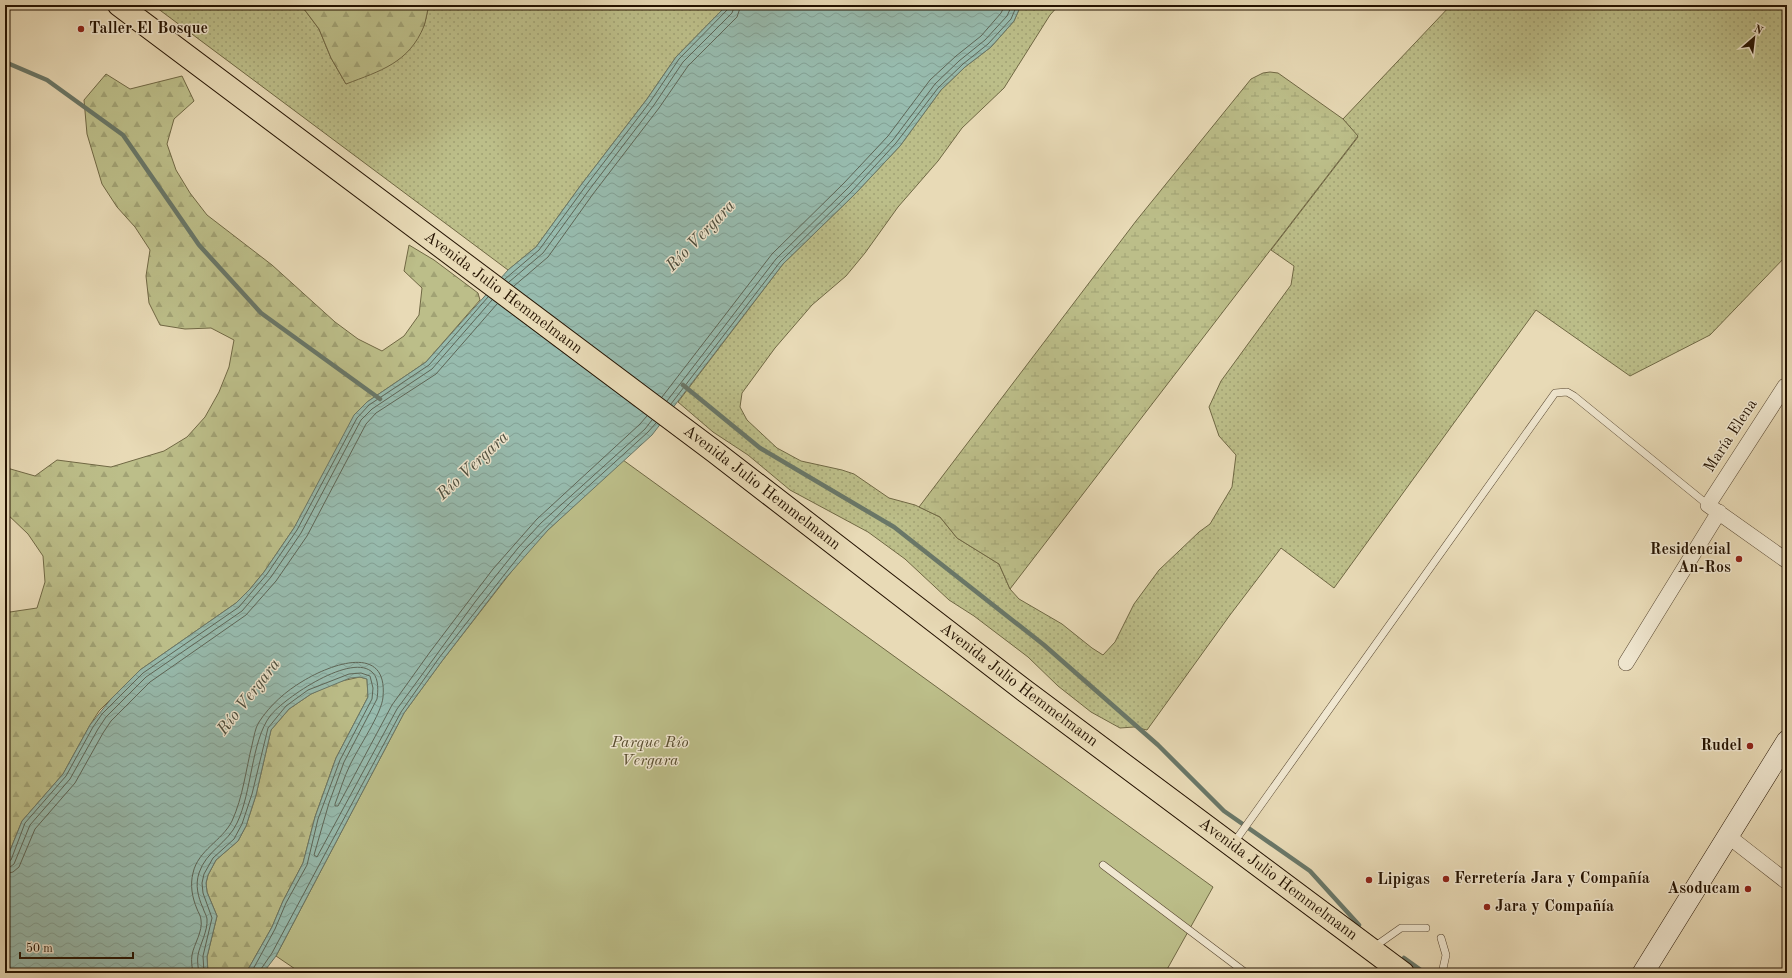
<svg xmlns="http://www.w3.org/2000/svg" width="1792" height="978" viewBox="0 0 1792 978" font-family="'Old Standard TT',serif">
<style>
.grass{fill:url(#grass-dots);stroke:#706844}
.forest{fill:url(#forest-firs);stroke:#706844}
.wetland{fill:url(#wetland-marsh);stroke:#706844}
.park{fill:#bcbe89;stroke:#706844}
.water{fill:url(#water-waves);stroke:#697768}
.lines{fill:none;stroke-linecap:round;stroke-linejoin:round}
.shore{stroke:#5e6657;stroke-width:1}
.stream{stroke:#697768;stroke-width:4.5}
.lane-casing{stroke:#55442e;stroke-width:8}
.street-casing{stroke:#55442e;stroke-width:16}
.secondary-casing{stroke:#241200;stroke-width:22}
.highway-casing{stroke:#241200;stroke-width:24}
.lane{stroke:#f0e7d0;stroke-width:7}
.street{stroke:#f0e7d0;stroke-width:15}
.secondary{stroke:#f0e7d0;stroke-width:21}
.highway{stroke:#e8dab6;stroke-width:22}
.poi-dot{fill:#8f2418;stroke:#f0e7d0;stroke-width:1.5}
.labels{text-anchor:middle;dominant-baseline:central;stroke-width:3;stroke-linejoin:round;paint-order:stroke}
.poi-label{font-size:16px;font-weight:bold;fill:#241200;stroke:#f0e7d0;text-anchor:start}
.street-label{font-size:16px;fill:#241200;stroke:#f0e7d0}
.park-label{font-size:16px;font-style:italic;fill:#594e30;stroke:#f0e7d0}
.water-label{font-size:17px;font-style:italic;fill:#4c4d3d;stroke:#f0e7d0}
</style>
<defs>
<pattern id="grass-dots" width="8" height="8" patternUnits="userSpaceOnUse"><rect width="8" height="8" fill="#bcbe89"/><path d="M2 2h.1M6 6h.1" fill="none" stroke="#a1a274" stroke-width="1.8" stroke-linecap="round"/></pattern>
<pattern id="forest-firs" width="22" height="20" patternUnits="userSpaceOnUse"><rect width="22" height="20" fill="#bcbe89"/><path d="M5 1l3.5 6h-7zM16 11l3.5 6h-7z" fill="#a1a274"/></pattern>
<pattern id="wetland-marsh" width="20" height="14" patternUnits="userSpaceOnUse"><rect width="20" height="14" fill="#bcbe89"/><path d="M1 5h8M5 5V1M11 12h8M15 12V8" fill="none" stroke="#a1a274"/></pattern>
<pattern id="water-waves" width="16" height="10" patternUnits="userSpaceOnUse"><rect width="16" height="10" fill="#97bbae"/><path d="M0 5q4-4 8 0t8 0" fill="none" stroke="#82a094"/></pattern>
</defs>
<rect width="100%" height="100%" fill="#e8dab6"/>
<filter id="stains"><feTurbulence type="fractalNoise" baseFrequency=".005" numOctaves="4"/><feColorMatrix values="0 0 0 0 .2 0 0 0 0 .09 0 0 0 0 .02 0 0 0 .5 -.17"/></filter>
<radialGradient id="worn" r=".72"><stop offset=".6" stop-color="#630" stop-opacity="0"/><stop offset="1" stop-color="#630" stop-opacity=".3"/></radialGradient>
<path class="grass" d="M 153,5 L 301,5 L 319,29 L 331,58 L 346,84 L 424,26 L 429,5 L 727,5 L 676,57 L 647,99 L 581,185 L 536,247 L 508,270 Z
M 1021,5 L 1059,5 L 1050,15 L 1004,88 L 962,128 L 938,161 L 898,207 L 865,253 L 846,276 L 812,305 L 775,348 L 742,393 L 740,407 L 747,420 L 777,448 L 801,461 L 842,470 L 854,474 L 889,498 L 915,505 L 940,517 L 957,538 L 999,564 L 1010,589 L 1019,599 L 1062,624 L 1092,648 L 1103,655 L 1115,642 L 1134,604 L 1159,570 L 1199,532 L 1210,524 L 1232,487 L 1236,455 L 1219,436 L 1209,407 L 1221,381 L 1291,285 L 1294,266 L 1271,250 L 1358,137 L 1343,119 L 1451,5 L 1787,5 L 1787,255 L 1710,335 L 1630,376 L 1536,310 L 1334,588 L 1281,548 L 1230,615 L 1147,730 L 1134,727 L 1120,728 L 1091,712 L 1058,686 L 1028,657 L 974,616 L 949,600 L 905,559 L 868,532 L 790,490 L 748,455 L 713,432 L 678,402 L 783,264 L 855,194 L 900,146 L 941,90 L 965,67 L 991,47 L 1014,21 Z"/>
<path class="forest" d="M 301,5 L 429,5 C 427,12 426,20 424,26 C 409,63 380,71 346,84 L 331,58 L 319,29 Z
M 106,74 L 130,89 L 182,76 L 194,101 L 174,119 L 167,144 L 176,170 L 190,193 L 207,215 L 272,265 L 335,322 L 358,339 L 382,351 L 404,336 L 419,315 L 422,288 L 404,271 L 409,245 L 434,260 L 478,293 L 480,300 L 426,362 L 367,402 L 294,528 L 264,572 L 250,589 L 236,603 L 140,670 L 99,711 L 90,725 L 63,774 L 22,821 L 5,863 L 5,610 L 10,612 L 37,608 L 45,582 L 43,556 L 28,534 L 5,512 L 5,466 L 7,468 L 35,476 L 57,460 L 111,467 L 164,451 L 187,437 L 205,417 L 219,392 L 229,367 L 234,340 L 211,328 L 185,329 L 160,325 L 149,303 L 146,276 L 150,250 L 135,227 L 117,207 L 102,184 L 87,134 L 84,100 Z
M 360,677 L 367,679 L 368,697 L 336,758 L 315,817 L 303,863 L 283,901 L 272,927 L 246,973 L 208,973 L 207,957 L 217,916 L 207,892 L 206,883 L 208,875 L 216,860 L 238,841 L 246,826 L 256,795 L 271,730 L 289,709 L 311,694 L 337,682 Z"/>
<path class="wetland" d="M 1270,72 L 1278,73 L 1343,119 L 1358,136 L 1010,589 L 999,564 L 957,538 L 940,517 L 919,507 L 1136,221 L 1251,79 L 1263,73 Z"/>
<path class="park" d="M 623,460 L 1213,887 L 1165,973 L 301,973 L 276,956 L 404,713 L 442,661 L 525,554 L 548,530 Z"/>
<path class="water" d="M 727,5 L 1021,5 L 1014,21 L 991,47 L 965,67 L 941,90 L 900,146 L 855,194 L 783,264 L 652,435 L 548,530 L 505,579 L 442,661 L 404,713 L 276,956 L 263,973 L 246,973 L 272,927 L 283,901 L 303,863 L 315,817 L 336,758 L 368,697 L 367,679 L 360,677 L 350,678 L 311,694 L 289,709 L 271,730 L 256,795 L 246,826 L 238,841 L 216,860 L 208,875 L 206,883 L 207,892 L 217,916 L 207,957 L 208,973 L 5,973 L 5,863 L 22,821 L 63,774 L 90,725 L 111,699 L 140,670 L 236,603 L 250,589 L 264,572 L 294,528 L 354,415 L 367,402 L 426,362 L 508,270 L 536,247 L 581,185 L 647,99 L 676,57 Z"/>
<g class="lines">
<path class="shore" d="M 505,279 L 539,250 L 585,187 L 650,102 L 679,59 L 728,9 L 730,5
M 509,282 L 543,253 L 589,190 L 654,105 L 683,62 L 732,13 L 735,5
M 514,286 L 548,257 L 593,194 L 659,108 L 688,66 L 737,17 L 741,5
M 662,397 L 772,254 L 844,183 L 888,136 L 930,80 L 956,56 L 981,36 L 1001,13 L 1005,5
M 667,401 L 776,259 L 848,188 L 893,140 L 935,84 L 959,61 L 985,40 L 1007,16 L 1012,5
M 671,404 L 780,262 L 852,191 L 896,143 L 938,88 L 963,64 L 988,44 L 1011,19 L 1017,5
M 5,863 L 11,860 L 25,823 L 66,776 L 93,727 L 102,714 L 143,673 L 239,607 L 267,574 L 297,530 L 357,418 L 369,405 L 429,365 L 488,297
M 5,868 L 10,867 L 14,864 L 30,825 L 70,779 L 98,729 L 106,717 L 146,677 L 242,611 L 271,577 L 301,533 L 361,420 L 372,409 L 432,369 L 492,300
M 5,874 L 13,872 L 19,867 L 35,829 L 75,783 L 103,733 L 111,721 L 150,682 L 246,615 L 276,581 L 307,536 L 366,424 L 376,413 L 436,374 L 497,304
M 193,973 C 192,967 191,961 192,955 C 194,944 203,931 201,920 C 201,916 198,912 197,909 C 192,897 190,885 193,873 C 198,850 222,841 232,821 C 243,797 246,769 252,745 C 254,737 255,728 259,722 C 270,705 286,691 303,681 C 331,664 388,643 383,697 C 382,713 358,748 350,765 C 344,777 340,791 335,804 L 335,806 L 338,806 L 392,705 L 430,652 L 493,569 L 537,519 L 640,424 L 647,416
M 199,973 C 198,967 197,960 198,955 C 200,944 208,931 207,919 C 207,916 204,912 203,908 C 198,897 195,885 199,873 C 206,851 228,843 237,823 C 252,792 251,742 270,716 C 284,698 353,651 373,673 C 379,679 378,692 377,699 L 344,762 L 329,803 L 314,855 L 317,857 L 397,709 L 475,602 L 518,548 L 541,523 L 645,429 L 652,420
M 204,973 L 203,956 L 212,918 L 203,893 L 202,883 L 204,874 L 213,858 L 234,839 L 242,824 L 252,794 L 268,728 L 286,706 L 308,690 L 349,674 L 361,673 L 370,676 L 373,688 L 372,699 L 340,760 L 318,819 L 307,865 L 286,903 L 275,929 L 251,973
M 260,973 L 261,969 L 272,953 L 401,712 L 439,658 L 523,551 L 570,503 L 648,432 L 656,423"/>
<path class="stream" d="M 5,62 L 47,80 L 123,135 L 199,245 L 261,313 L 380,399
M 683,385 L 760,448 L 894,527 L 1044,645 L 1158,745 L 1224,811 L 1310,871 L 1359,925
M 1404,958 L 1425,973"/>
<defs>
<path id="lane" d="M 1233,844 L 1555,393 L 1567,392 L 1574,396 L 1708,505
M 1103,865 L 1246,973
M 1441,938 L 1446,955 L 1442,973
M 1374,947 L 1401,928 L 1426,928"/>
<path id="street" d="M 1785,386 L 1708,505 L 1787,561
M 1626,663 L 1719,512
M 1728,836 L 1787,882"/>
<path id="secondary" d="M 1643,973 L 1787,741"/>
<g id="highway">
<path id="s1" d="M 119,5 L 715,452 L 1025,691 L 1403,973"/>
</g>
</defs>
<use href="#lane" class="lane-casing"/>
<use href="#street" class="street-casing"/>
<use href="#secondary" class="secondary-casing"/>
<use href="#highway" class="highway-casing"/>
<use href="#lane" class="lane"/>
<use href="#street" class="street"/>
<use href="#secondary" class="secondary"/>
<use href="#highway" class="highway"/>
</g>
<g class="poi-dot">
<circle cx="81" cy="29" r="4"/>
<circle cx="1739" cy="559" r="4"/>
<circle cx="1750" cy="746" r="4"/>
<circle cx="1446" cy="879" r="4"/>
<circle cx="1369" cy="880" r="4"/>
<circle cx="1748" cy="889" r="4"/>
<circle cx="1487" cy="907" r="4"/>
</g>
<g class="labels">
<g class="poi-label">
<text x="89" y="29">Taller El Bosque</text>
<text x="1731" y="550" text-anchor="end">Residencial<tspan x="1731" dy="18">An-Ros</tspan></text>
<text x="1742" y="746" text-anchor="end">Rudel</text>
<text x="1454" y="879">Ferretería Jara y Compañía</text>
<text x="1377" y="880">Lipigas</text>
<text x="1740" y="889" text-anchor="end">Asoducam</text>
<text x="1495" y="907">Jara y Compañía</text>
</g>
<g class="street-label">
<text stroke="none"><textPath href="#s1" startOffset="480">Avenida Julio Hemmelmann</textPath></text>
<text transform="translate(1731 436) rotate(-57)">María Elena</text>
<text stroke="none"><textPath href="#s1" startOffset="804">Avenida Julio Hemmelmann</textPath></text>
<text stroke="none"><textPath href="#s1" startOffset="1128">Avenida Julio Hemmelmann</textPath></text>
<text stroke="none"><textPath href="#s1" startOffset="1452">Avenida Julio Hemmelmann</textPath></text>
</g>
<g class="park-label">
<text x="650" y="743">Parque Río<tspan x="650" dy="18">Vergara</tspan></text>
</g>
<g class="water-label">
<text transform="translate(701 236) rotate(-46)">Río Vergara</text>
<text transform="translate(473 466) rotate(-43)">Río Vergara</text>
<text transform="translate(249 697) rotate(-52)">Río Vergara</text>
</g>
</g>
<rect width="1792" height="978" fill="none" stroke="#e8dab6" stroke-width="20"/>
<rect x="6" y="6" width="1780" height="966" fill="none" stroke="#241200" stroke-width="2"/>
<rect x="10" y="10" width="1772" height="958" fill="none" stroke="#241200"/>
<g transform="translate(1754 38) rotate(28)" stroke="#f0e7d0" stroke-width="3" paint-order="stroke">
<path d="M0-3L7 15L0 10L-7 15Z" fill="#241200"/>
<text y="-6" font-size="11" font-weight="bold" text-anchor="middle" fill="#241200">N</text>
</g>
<path d="M20 952v6h113v-6" fill="none" stroke="#241200" stroke-width="2"/>
<text x="26" y="952" font-size="12" fill="#241200" stroke="#f0e7d0" stroke-width="3" paint-order="stroke">50 m</text>
<rect width="100%" height="100%" filter="url(#stains)"/>
<rect width="100%" height="100%" fill="url(#worn)"/>
</svg>
